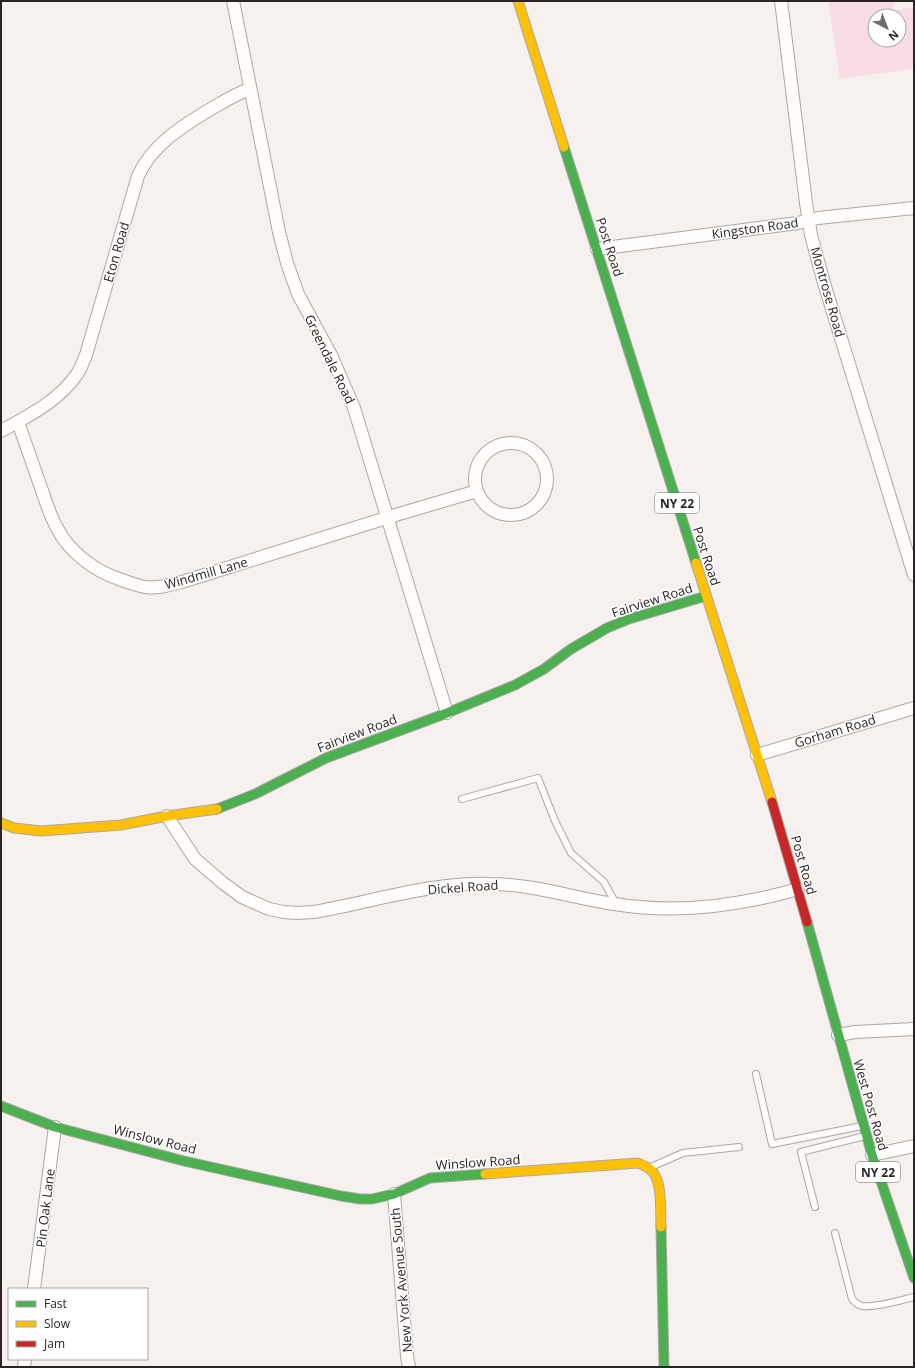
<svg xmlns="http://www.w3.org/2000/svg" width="915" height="1368" viewBox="0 0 915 1368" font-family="'Open Sans',sans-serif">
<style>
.green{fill:#f8dde6;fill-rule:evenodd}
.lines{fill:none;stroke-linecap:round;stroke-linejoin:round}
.lane-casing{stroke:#aba7a4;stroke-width:8}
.street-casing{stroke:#aba7a4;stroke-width:14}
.fast-casing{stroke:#aba7a4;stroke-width:11}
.slow-casing{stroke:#aba7a4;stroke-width:11}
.jam-casing{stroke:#aba7a4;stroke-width:11}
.lane{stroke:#fefdfc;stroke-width:6}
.street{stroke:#fefdfc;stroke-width:12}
.fast{stroke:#4caf50;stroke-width:9}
.slow{stroke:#ffc107;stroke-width:9}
.jam{stroke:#c62828;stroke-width:9}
.labels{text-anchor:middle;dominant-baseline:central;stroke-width:3;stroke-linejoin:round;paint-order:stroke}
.shield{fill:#fff;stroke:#686665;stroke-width:1}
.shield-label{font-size:12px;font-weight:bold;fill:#282523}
.street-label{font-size:13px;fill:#282523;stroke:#fff}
</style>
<rect width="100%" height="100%" fill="#f6f1ee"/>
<path class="green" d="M 828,1 L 897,1 L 890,11 L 914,7 L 914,69 L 840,79 ZM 875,16 L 899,16 L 899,40 L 875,40 Z"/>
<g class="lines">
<defs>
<path id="lane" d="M 462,799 L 538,778 L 555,821 L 571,853 L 604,882 L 616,904
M 756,1074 L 772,1144 L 862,1126
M 651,1167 L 683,1153 L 739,1147
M 815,1207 L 801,1152 L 865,1136
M 835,1233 L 852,1299 C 855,1302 857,1305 862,1306 C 876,1308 901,1300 914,1297"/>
<path id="street" d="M 233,1 L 279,232 L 287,263 L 298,294 L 331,355 L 354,408 L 447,713
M 781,1 L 806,203 L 811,235 L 824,283 L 914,575
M 597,249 L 798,223 L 818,218 L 914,208
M 18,422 C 25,442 32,462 39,482 C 45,498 49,514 57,528 C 69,552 95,571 119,579 C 128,582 137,586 146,587 C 158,589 173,584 185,581 L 399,514 L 477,491
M 1,431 C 28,416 59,401 77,374 C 81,369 83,361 86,355 L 138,176 C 152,145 181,127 209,110 C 223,102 235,94 250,89
M475 479a36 36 0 1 1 72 0a36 36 0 1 1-72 0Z
M 757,755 L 914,708
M 167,816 L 195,859 L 223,883 L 242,897 L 269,909 L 284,912 L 297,913 L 314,912 C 372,902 430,882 490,884 C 533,884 573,898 615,904 C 675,914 739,906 798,889
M 838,1035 L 855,1032 L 914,1029
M 872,1155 L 914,1146
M 394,1194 L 407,1356 L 409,1367
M 34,1289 L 55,1127
M 24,1367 L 25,1359"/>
<path id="fast" d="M 564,147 L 696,563
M 217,809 L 255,794 L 326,758 L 447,713 L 515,685 L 544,669 L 571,649 L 607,628 L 629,619 L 706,596
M 807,922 L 872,1155 L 914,1278
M 1,1106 L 55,1127 L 184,1161 L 341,1196 L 360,1199 L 372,1199 L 394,1194 L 430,1178 L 485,1174
M 661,1227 L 664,1367"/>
<path id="slow" d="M 518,1 L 564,147
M 696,563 L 772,802
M 1,823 L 14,828 L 41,831 L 121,825 L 167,816 L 217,809
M 485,1174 L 638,1163 C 643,1165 648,1167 652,1171 C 663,1183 660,1212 661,1227"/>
<path id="jam" d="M 772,802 L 807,922"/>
</defs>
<use href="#lane" class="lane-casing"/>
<use href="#street" class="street-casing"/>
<use href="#fast" class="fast-casing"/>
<use href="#slow" class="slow-casing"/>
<use href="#jam" class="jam-casing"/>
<use href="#lane" class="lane"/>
<use href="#street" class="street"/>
<use href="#fast" class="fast"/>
<use href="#slow" class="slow"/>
<use href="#jam" class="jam"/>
</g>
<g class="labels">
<g class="shield">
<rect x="655" y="493" width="44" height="20" rx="3"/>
<rect x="856" y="1162" width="44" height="20" rx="3"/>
</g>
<g class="shield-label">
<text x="677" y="503">NY 22</text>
<text x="878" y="1172">NY 22</text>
</g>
<g class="street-label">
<text transform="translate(755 228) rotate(-8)">Kingston Road</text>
<text transform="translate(610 247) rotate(72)">Post Road</text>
<text transform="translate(116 252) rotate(-74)">Eton Road</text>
<text transform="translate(828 292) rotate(74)">Montrose Road</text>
<text transform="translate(330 359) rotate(64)">Greendale Road</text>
<text transform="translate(707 556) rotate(72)">Post Road</text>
<text transform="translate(206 573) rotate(-16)">Windmill Lane</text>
<text transform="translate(652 600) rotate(-18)">Fairview Road</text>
<text transform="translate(835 731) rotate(-17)">Gorham Road</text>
<text transform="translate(357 733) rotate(-21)">Fairview Road</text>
<text transform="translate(804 865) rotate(74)">Post Road</text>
<text transform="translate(463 887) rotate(-4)">Dickel Road</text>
<text transform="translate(871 1105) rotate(74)">West Post Road</text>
<text transform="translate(155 1139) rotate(14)">Winslow Road</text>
<text transform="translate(478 1162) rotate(-4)">Winslow Road</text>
<text transform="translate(45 1208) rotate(-83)">Pin Oak Lane</text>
<text transform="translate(401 1280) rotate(-95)">New York Avenue South</text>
</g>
</g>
<rect width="915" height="1368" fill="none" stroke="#282523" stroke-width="4"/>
<rect x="8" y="1288" width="140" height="72" fill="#ffffff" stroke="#a9a8a7"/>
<rect x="16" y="1301" width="20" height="6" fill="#4caf50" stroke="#a9a8a7"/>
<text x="44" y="1308" font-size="12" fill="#282523">Fast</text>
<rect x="16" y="1321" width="20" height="6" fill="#ffc107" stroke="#a9a8a7"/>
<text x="44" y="1328" font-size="12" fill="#282523">Slow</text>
<rect x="16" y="1341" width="20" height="6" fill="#c62828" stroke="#a9a8a7"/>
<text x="44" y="1348" font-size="12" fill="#282523">Jam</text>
<g transform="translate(887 28) rotate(138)"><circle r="19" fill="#ffffff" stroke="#a9a8a7"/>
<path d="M0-3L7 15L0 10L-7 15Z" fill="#706c6a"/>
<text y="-6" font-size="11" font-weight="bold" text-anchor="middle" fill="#282523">N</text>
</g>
</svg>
